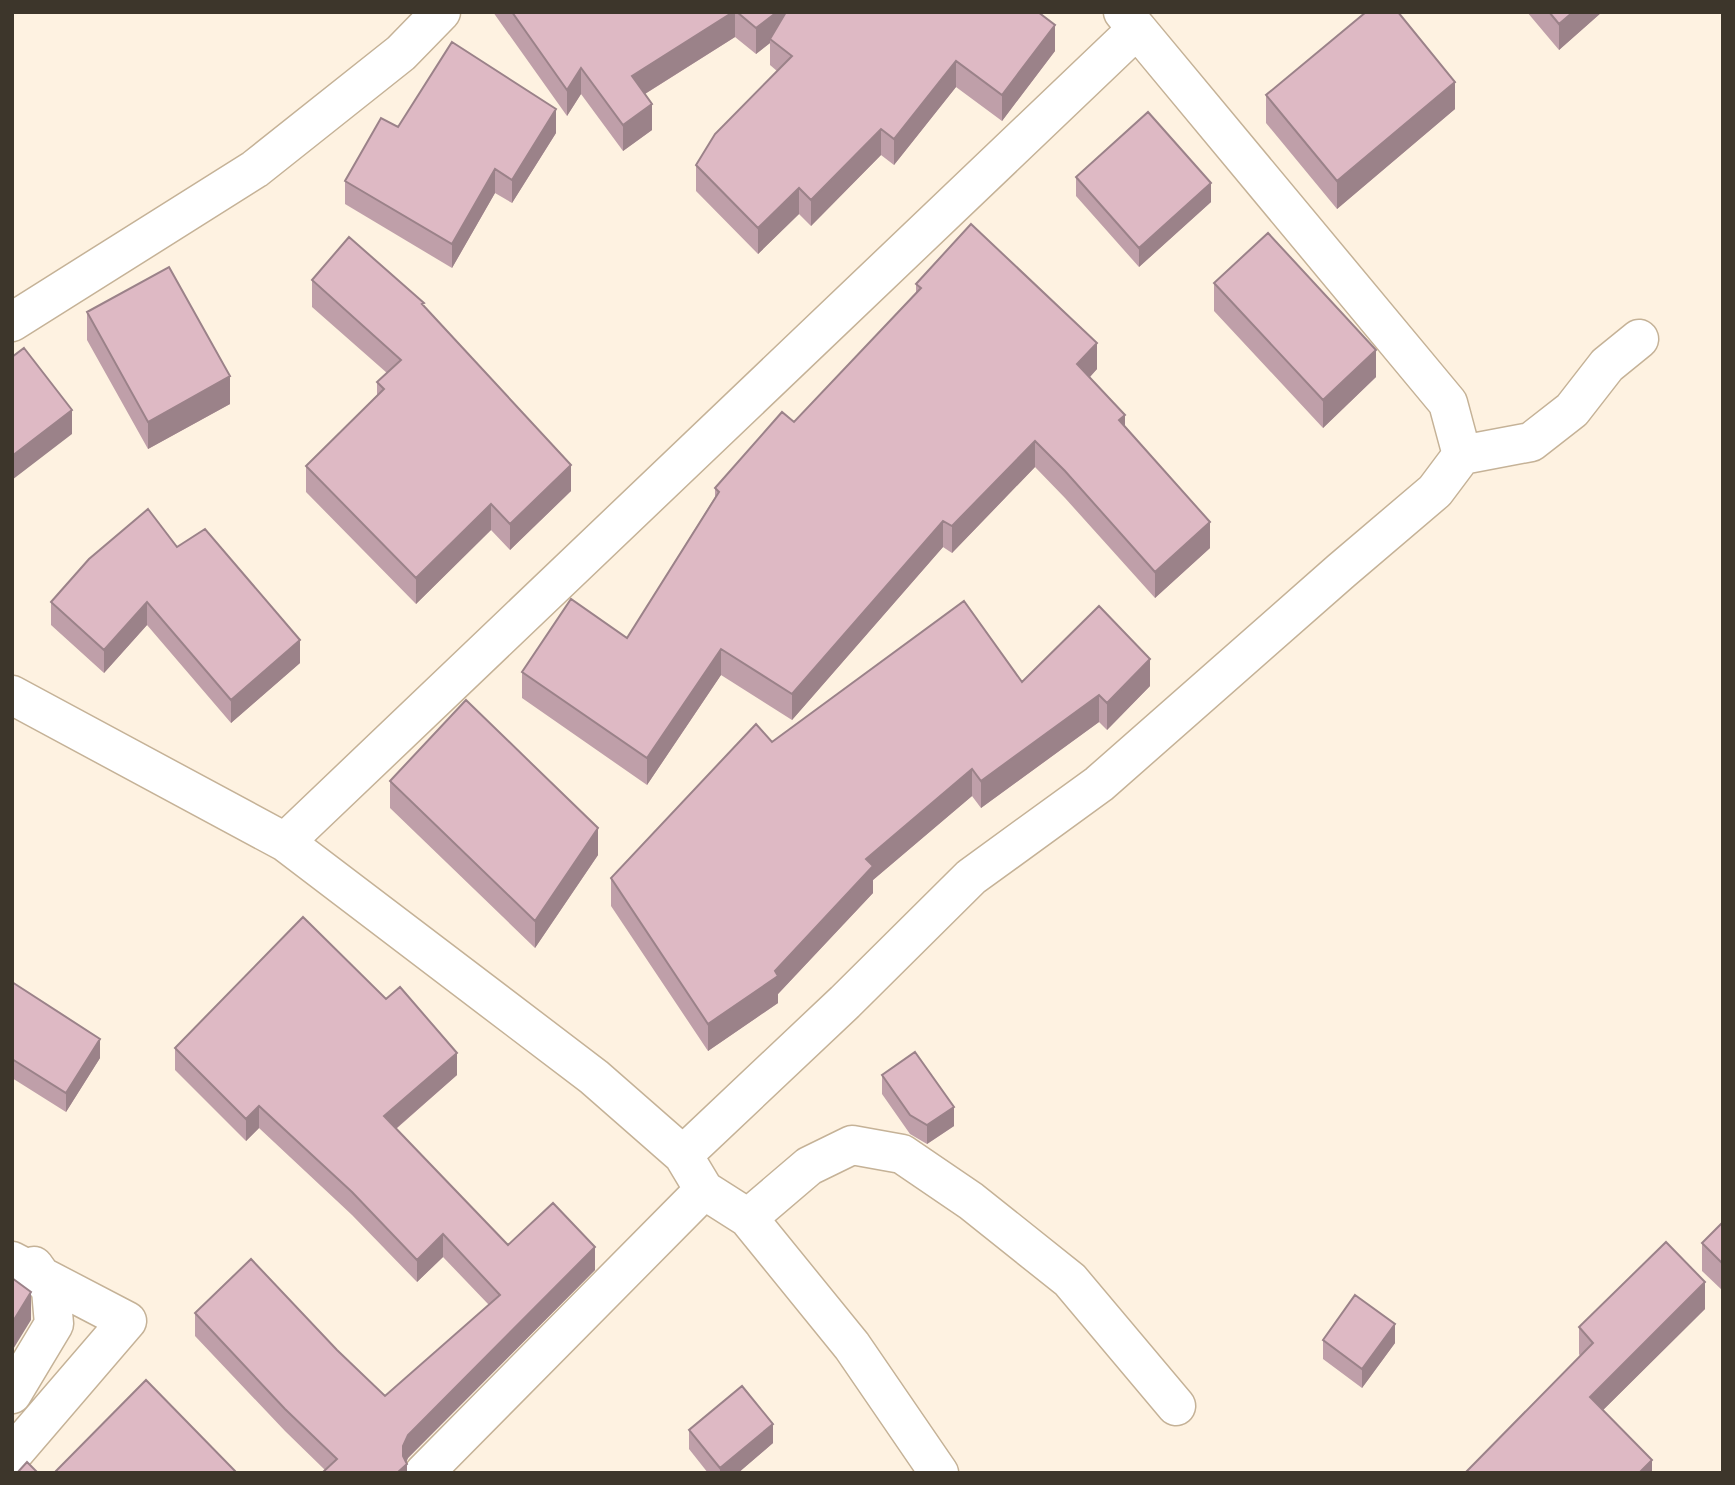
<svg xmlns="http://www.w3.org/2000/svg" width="1735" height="1485" viewBox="0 0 1735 1485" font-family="'Noto Sans',sans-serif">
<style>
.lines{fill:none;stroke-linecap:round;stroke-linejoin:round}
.minor-casing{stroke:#c5b297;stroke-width:41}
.minor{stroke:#fff;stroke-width:38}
.wall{fill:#bf9fa9}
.shaded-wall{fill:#9b8289}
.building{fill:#deb9c4;stroke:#9b8289;stroke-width:2}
</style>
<rect width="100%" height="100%" fill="#fef2e1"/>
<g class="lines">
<defs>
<path id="minor" d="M 12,322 L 255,169 L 401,53 L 441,12
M 1462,455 L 1531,442 L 1572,410 L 1607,365 L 1639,339
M 12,695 L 285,842 L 594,1077 L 683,1155 L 704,1190 L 748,1218 L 852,1346 L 939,1473
M 285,842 L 1137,29 L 1123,12
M 683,1155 L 845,1002 L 971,877 L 1099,784 L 1341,571 L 1435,491 L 1462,455 L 1448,403 L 1137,29
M 748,1218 L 809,1166 L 852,1145 L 902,1154 L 971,1201 L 1070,1280 L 1176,1406
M 12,1261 L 127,1321 L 12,1455
M 12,1394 L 54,1324 L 51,1290 L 34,1266
M 424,1473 L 704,1190"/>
</defs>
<use href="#minor" class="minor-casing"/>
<use href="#minor" class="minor"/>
</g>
<path class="wall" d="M 493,12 L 1038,12 L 1055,51 L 1002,121 L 956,87 L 894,165 L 881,155 L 811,226 L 799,214 L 758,254 L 696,191 L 696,165 L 777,71 L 770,65 L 770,43 L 756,54 L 735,37 L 645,94 L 652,130 L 623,151 L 581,94 L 567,116 Z
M 1527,12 L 1602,12 L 1559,50 Z
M 1266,95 L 1455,109 L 1337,209 L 1266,123 Z
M 556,133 L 512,203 L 495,193 L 452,268 L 345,204 L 345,181 Z
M 1076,177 L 1211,202 L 1139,267 L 1076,196 Z
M 312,280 L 424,306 L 571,491 L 510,550 L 491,530 L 416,604 L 306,492 L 306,466 L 377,395 L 377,382 L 387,373 L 312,307 Z
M 1214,283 L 1376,377 L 1323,428 L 1214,311 Z
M 916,284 L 1097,369 L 1090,377 L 1210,548 L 1155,598 L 1065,498 L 1035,467 L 952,553 L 943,547 L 792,720 L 721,675 L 647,785 L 522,698 L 522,672 L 627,638 L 715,497 L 715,488 L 794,422 L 916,293 Z
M 87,312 L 230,404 L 148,449 L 87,340 Z
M 177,547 L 300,663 L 231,723 L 147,625 L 104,673 L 51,625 L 51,602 Z
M 1022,682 L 1150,686 L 1107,730 L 1099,722 L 981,808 L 972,796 L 873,880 L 873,893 L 778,994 L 778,1003 L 708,1051 L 611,906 L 611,878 L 772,742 Z
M 390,781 L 598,855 L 535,948 L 390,808 Z
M 12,982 L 100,1058 L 66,1112 L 12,1078 Z
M 175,1048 L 457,1075 L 396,1129 L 508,1245 L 595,1270 L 408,1458 L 406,1462 L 407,1473 L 325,1470 L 285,1431 L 195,1336 L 195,1313 L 337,1350 L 385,1396 L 489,1305 L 443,1257 L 417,1282 L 352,1215 L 259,1128 L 246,1141 L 175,1070 Z
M 882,1075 L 954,1126 L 927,1144 L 910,1134 L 882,1094 Z
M 1723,1222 L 1723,1291 L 1702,1271 L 1702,1243 Z
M 1705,1309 L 1603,1410 L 1652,1473 L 1465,1473 L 1580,1356 L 1579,1354 L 1579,1327 Z
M 1323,1340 L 1395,1343 L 1362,1388 L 1323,1359 Z
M 689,1430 L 773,1443 L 738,1473 L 708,1473 L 689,1449 Z"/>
<path class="shaded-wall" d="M 733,12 L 735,12 L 735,37 L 632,102 L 632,76 Z
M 777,12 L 792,12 L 770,39 L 770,43 L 756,54 L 756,28 Z
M 1573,12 L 1602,12 L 1559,50 L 1559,24 Z
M 1055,25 L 1055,51 L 1002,121 L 1002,95 Z
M 956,61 L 956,87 L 894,165 L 894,139 Z
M 581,68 L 581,94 L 567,116 L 567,90 Z
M 1455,82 L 1455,109 L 1337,209 L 1337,181 Z
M 652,104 L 652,130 L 623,151 L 623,125 Z
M 556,109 L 556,133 L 512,203 L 512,180 Z
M 881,129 L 881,155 L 811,226 L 811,200 Z
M 495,169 L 495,193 L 452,268 L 452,244 Z
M 1211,183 L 1211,202 L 1139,267 L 1139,248 Z
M 799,188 L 799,214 L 758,254 L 758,228 Z
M 1097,343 L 1097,369 L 1077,391 L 1077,364 Z
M 1376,350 L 1376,377 L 1323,428 L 1323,400 Z
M 230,376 L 230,404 L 148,449 L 148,422 Z
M 72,410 L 72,434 L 12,480 L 12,456 Z
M 1125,415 L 1125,441 L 1119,420 Z
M 1035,441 L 1035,467 L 952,553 L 952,526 Z
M 571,465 L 571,491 L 510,550 L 510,524 Z
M 491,504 L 491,530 L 416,604 L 416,578 Z
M 943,521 L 943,547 L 792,720 L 792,694 Z
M 1210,522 L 1210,548 L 1155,598 L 1155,572 Z
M 147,602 L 147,625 L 104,673 L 104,650 Z
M 300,640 L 300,663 L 231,723 L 231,700 Z
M 721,649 L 721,675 L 647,785 L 647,758 Z
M 1150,659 L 1150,686 L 1107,730 L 1107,703 Z
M 1099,695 L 1099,722 L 981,808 L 981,781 Z
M 972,769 L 972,796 L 873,880 L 873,893 L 778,994 L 778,1003 L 708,1051 L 708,1024 L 775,971 L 866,859 Z
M 598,828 L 598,855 L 535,948 L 535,921 Z
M 100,1039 L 100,1058 L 66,1112 L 66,1093 Z
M 457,1053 L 457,1075 L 384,1139 L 384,1116 Z
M 259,1106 L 259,1128 L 246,1141 L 246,1119 Z
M 954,1107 L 954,1126 L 927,1144 L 927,1125 Z
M 443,1234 L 443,1257 L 417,1282 L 417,1260 Z
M 595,1247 L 595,1270 L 408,1458 L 404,1467 L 407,1464 L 407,1473 L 396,1473 L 403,1446 L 408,1435 Z
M 1705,1282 L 1705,1309 L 1590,1423 L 1590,1397 Z
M 31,1292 L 31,1320 L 12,1351 L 12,1323 Z
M 1395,1324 L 1395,1343 L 1362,1388 L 1362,1369 Z
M 773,1424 L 773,1443 L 738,1473 L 720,1473 L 720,1468 Z
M 1652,1460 L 1652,1473 L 1639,1473 Z"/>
<path class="building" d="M 512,12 L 733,12 L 632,76 L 652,104 L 623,125 L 581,68 L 567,90 Z
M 737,12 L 777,12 L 756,28 Z
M 786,12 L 1038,12 L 1055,25 L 1002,95 L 956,61 L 894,139 L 881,129 L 811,200 L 799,188 L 758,228 L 696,165 L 715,134 L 792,56 L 770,39 Z
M 1366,12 L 1398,12 L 1455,82 L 1337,181 L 1266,95 Z
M 1549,12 L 1573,12 L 1559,24 Z
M 452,42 L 556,109 L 512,180 L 495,169 L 452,244 L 345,181 L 381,118 L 398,127 Z
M 1148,112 L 1211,183 L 1139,248 L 1076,177 Z
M 971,224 L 1097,343 L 1077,364 L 1125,415 L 1119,420 L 1210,522 L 1155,572 L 1065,471 L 1035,441 L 952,526 L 943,521 L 792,694 L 721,649 L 647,758 L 522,672 L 571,599 L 627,638 L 719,492 L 715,488 L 782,412 L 794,422 L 921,288 L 916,284 Z
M 1268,233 L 1376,350 L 1323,400 L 1214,283 Z
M 349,237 L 424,303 L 422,304 L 571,465 L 510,524 L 491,504 L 416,578 L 306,466 L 384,389 L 377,382 L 401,360 L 312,280 Z
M 169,267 L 230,376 L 148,422 L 87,312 Z
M 24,348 L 72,410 L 12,456 L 12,357 Z
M 148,509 L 177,547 L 205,529 L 300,640 L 231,700 L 147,602 L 104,650 L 51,602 L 89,559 Z
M 964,601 L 1022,682 L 1099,606 L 1150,659 L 1107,703 L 1099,695 L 981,781 L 972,769 L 866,859 L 873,866 L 775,971 L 778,976 L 708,1024 L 611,878 L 756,724 L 772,742 Z
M 466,700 L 598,828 L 535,921 L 390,781 Z
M 303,917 L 386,999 L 400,987 L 457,1053 L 384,1116 L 508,1245 L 553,1203 L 595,1247 L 408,1435 L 403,1446 L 403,1456 L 407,1464 L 397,1473 L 322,1473 L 337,1459 L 285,1409 L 195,1313 L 251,1259 L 337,1350 L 385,1396 L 500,1295 L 443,1234 L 417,1260 L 352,1192 L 259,1106 L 246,1119 L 175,1048 Z
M 12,982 L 100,1039 L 66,1093 L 12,1059 Z
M 915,1052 L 954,1107 L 927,1125 L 910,1115 L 882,1075 Z
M 1723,1222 L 1723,1264 L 1702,1243 Z
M 1666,1242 L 1705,1282 L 1590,1397 L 1652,1460 L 1639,1473 L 1465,1473 L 1593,1343 L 1579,1327 Z
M 12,1278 L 31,1292 L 12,1323 Z
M 1355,1295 L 1395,1324 L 1362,1369 L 1323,1340 Z
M 146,1380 L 237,1473 L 54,1473 Z
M 742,1386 L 773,1424 L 720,1468 L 689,1430 Z
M 27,1462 L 38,1473 L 17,1473 Z"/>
<rect width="1735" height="1485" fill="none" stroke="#3d362b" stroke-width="28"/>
</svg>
